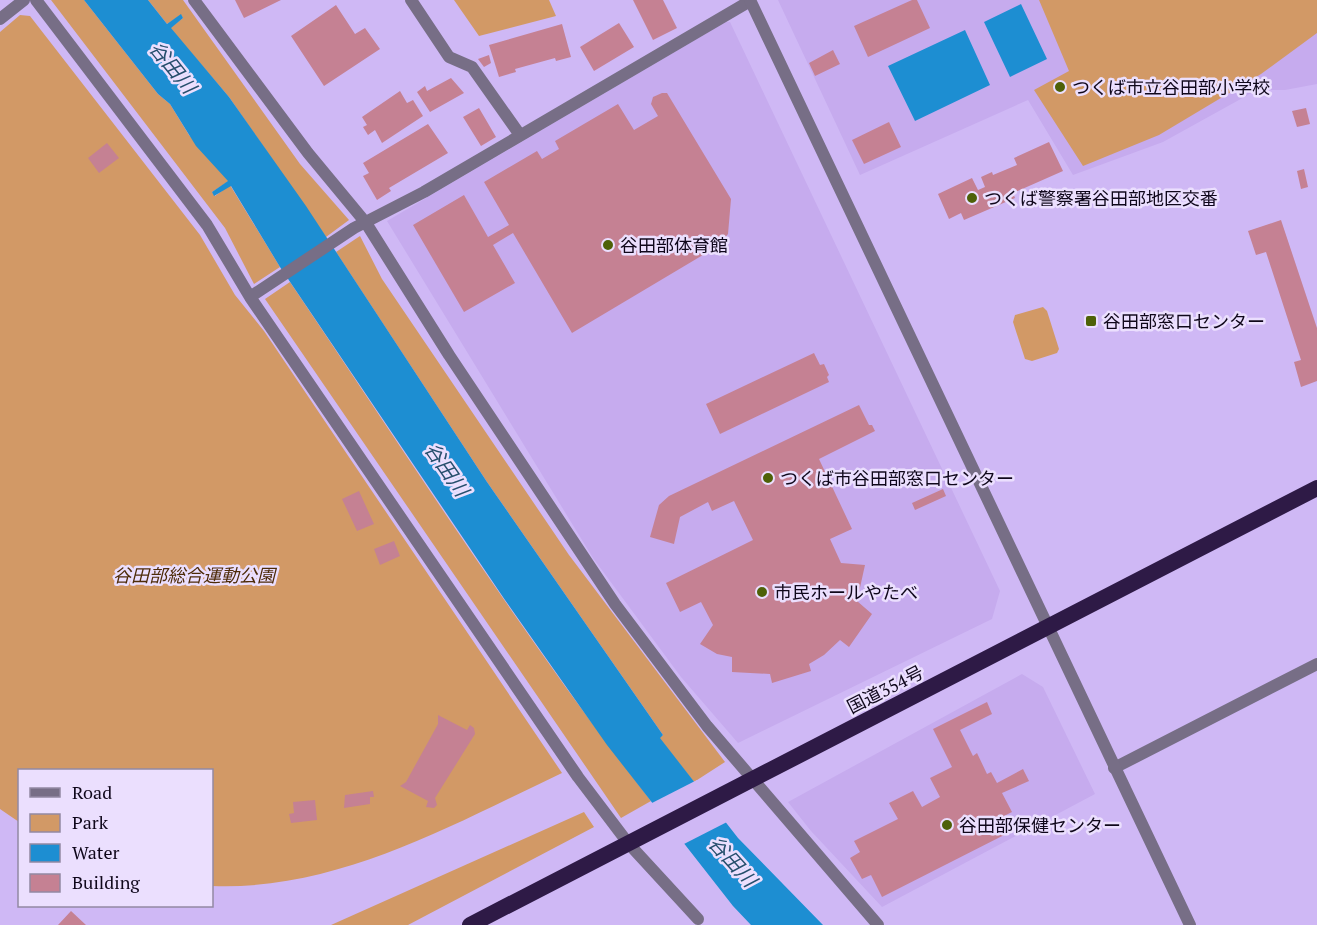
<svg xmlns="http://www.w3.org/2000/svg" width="1317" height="925" viewBox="0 0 1317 925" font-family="'PT Serif','Noto Sans JP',serif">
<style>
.built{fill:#c6abee}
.green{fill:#d29966}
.water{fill:#1d8ed2}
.pier{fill:#cfb8f5}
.building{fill:#c58193}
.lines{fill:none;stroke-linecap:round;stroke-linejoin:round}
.minor{stroke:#776e86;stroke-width:12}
.tertiary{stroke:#776e86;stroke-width:12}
.trunk{stroke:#2e1a46;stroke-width:16}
.poi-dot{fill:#4e6108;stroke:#ebdffe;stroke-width:2}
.labels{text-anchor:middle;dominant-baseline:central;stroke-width:5;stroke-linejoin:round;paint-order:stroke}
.poi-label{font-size:18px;fill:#0f071b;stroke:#ebdffe;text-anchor:start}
.park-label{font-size:18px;font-style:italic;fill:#4d2b08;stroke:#ebdffe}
.street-label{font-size:18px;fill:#0f071b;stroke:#ebdffe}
.water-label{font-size:20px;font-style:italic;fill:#264f6d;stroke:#ebdffe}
</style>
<rect width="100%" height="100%" fill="#cfb8f5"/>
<path class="built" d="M 778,0 L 1317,0 L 1317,84 L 1285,90 L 1257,90 L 1163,142 L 1073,175 L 1028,100 L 860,175 Z
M 726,22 L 730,22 L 1000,591 L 992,619 L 738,743 L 681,677 L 593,558 L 387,221 Z
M 1022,674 L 1043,687 L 1095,794 L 882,907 L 811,831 L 788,802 Z"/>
<path class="green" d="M 51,0 L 84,0 L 158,94 L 170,104 L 189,135 L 229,181 L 212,192 L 215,196 L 230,185 L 280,267 L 254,284 L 225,228 Z
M 148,0 L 183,0 L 300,164 L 349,220 L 326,237 L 229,97 L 170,28 L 183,18 L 181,15 L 167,24 Z
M 454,0 L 549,0 L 556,16 L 479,36 Z
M 1039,0 L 1317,0 L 1317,33 L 1261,74 L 1159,135 L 1083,166 L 1034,90 L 1069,71 Z
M 20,15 L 30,16 L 200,235 L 235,295 L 264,331 L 562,773 C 452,825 337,891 212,886 L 212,770 L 20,770 L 19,822 L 0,809 L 0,32 Z
M 360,236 L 382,279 L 569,555 L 725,762 L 694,782 L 659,738 L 663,735 L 487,482 L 336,252 Z
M 290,282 C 408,457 522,635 651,801 L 621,818 L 265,299 Z
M 1043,307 L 1047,311 L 1059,349 L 1057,353 L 1032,361 L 1025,359 L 1013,322 L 1015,315 Z
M 584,812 L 594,827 L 408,925 L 331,925 Z"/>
<path class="water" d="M 84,0 L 148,0 L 167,24 L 181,14 L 183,18 L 171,28 L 229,97 L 306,206 L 487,482 L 663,735 L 660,738 L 738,838 L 823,925 L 751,925 L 733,906 L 607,745 L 505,600 L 280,267 L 231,186 L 214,196 L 212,192 L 228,181 L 196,146 L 170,104 L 158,94 Z
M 1021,4 L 1047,59 L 1010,77 L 984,22 Z
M 965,30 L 990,85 L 915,121 L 888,66 Z"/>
<path class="pier" d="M 697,780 L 729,821 L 682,845 L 650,804 Z"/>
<path class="building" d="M 235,0 L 281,0 L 244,18 Z
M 633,0 L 663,0 L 677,28 L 653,40 Z
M 912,0 L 917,0 L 930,28 L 868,57 L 854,26 Z
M 336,5 L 355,34 L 365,28 L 380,49 L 324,86 L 291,36 Z
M 619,23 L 634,47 L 594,71 L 580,47 Z
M 562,24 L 571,57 L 556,61 L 555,58 L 515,69 L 516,72 L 499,77 L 489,45 Z
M 833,50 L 840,64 L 815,76 L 809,63 Z
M 489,55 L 491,63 L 484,67 L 478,59 Z
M 451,78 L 464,93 L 430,112 L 417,92 L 425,86 L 427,91 Z
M 400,91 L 407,103 L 413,100 L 423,116 L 382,143 L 375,130 L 368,135 L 363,127 L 367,125 L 362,117 Z
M 662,93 L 667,93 L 731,199 L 728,234 L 718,246 L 572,333 L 513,233 L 493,245 L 515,283 L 464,312 L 413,225 L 464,195 L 488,237 L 509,225 L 484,182 L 537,151 L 542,159 L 559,149 L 555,141 L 618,104 L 634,130 L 658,116 L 651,104 L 653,97 Z
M 479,108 L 496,137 L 481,146 L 463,117 Z
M 1306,108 L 1310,124 L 1297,127 L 1292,111 Z
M 889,122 L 901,147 L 864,164 L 852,140 Z
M 428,124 L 448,153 L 389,188 L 391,191 L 377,200 L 363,176 L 369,173 L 363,163 Z
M 1049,142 L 1063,171 L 1013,193 L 1015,198 L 964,220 L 961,213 L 949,219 L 938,194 L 972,178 L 978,190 L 985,187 L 981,177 L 992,172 L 993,175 L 1017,165 L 1014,158 Z
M 107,143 L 119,158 L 99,173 L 88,158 Z
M 1304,169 L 1308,187 L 1301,189 L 1297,171 Z
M 1281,220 L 1317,328 L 1317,381 L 1301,387 L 1294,362 L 1301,360 L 1266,252 L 1256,255 L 1248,231 Z
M 814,353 L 820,365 L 824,364 L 829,375 L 827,377 L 829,382 L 720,434 L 706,404 Z
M 859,405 L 869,425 L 872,425 L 875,431 L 819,459 L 852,529 L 830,539 L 841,563 L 865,565 L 857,601 L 872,614 L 849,647 L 840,640 L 824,655 L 809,664 L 811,671 L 772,683 L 770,674 L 732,672 L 732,657 L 717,654 L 700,644 L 713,625 L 701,602 L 680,612 L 666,583 L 753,540 L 734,501 L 712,511 L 708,502 L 680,517 L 674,544 L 650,537 L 659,505 L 669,496 Z
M 943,489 L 946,496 L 915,510 L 912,503 Z
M 359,491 L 374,524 L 357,531 L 342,499 Z
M 394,541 L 400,556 L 380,565 L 374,549 Z
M 987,702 L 992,714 L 960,730 L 973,756 L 977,753 L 987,774 L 991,772 L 997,783 L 1023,769 L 1029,781 L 1002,793 L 1012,812 L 1004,816 L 1012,831 L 882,897 L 871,875 L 862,879 L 850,858 L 860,852 L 854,841 L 898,819 L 889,803 L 913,791 L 922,807 L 940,797 L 930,778 L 952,767 L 933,729 Z
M 438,715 L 467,730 L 470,725 L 474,728 L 475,734 L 435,798 L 437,805 L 434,808 L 426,807 L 428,801 L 400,786 L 406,782 L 438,724 Z
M 373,791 L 374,797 L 370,797 L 370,804 L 344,808 L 345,795 Z
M 315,800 L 317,820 L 291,823 L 289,814 L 294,813 L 293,802 Z
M 71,911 L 86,925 L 58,925 Z"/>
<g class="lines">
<path class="minor" d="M 36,0 L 207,225 L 250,297 L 578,777 L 628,843 L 698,919
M 194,0 L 308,153 L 366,223 L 449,355 L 615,604 L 707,726 L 878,925
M 411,0 L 449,57 L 472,67 L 520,135
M 0,19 L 24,0
M 250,297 L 354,228 L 424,192 L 750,1
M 1114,768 L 1317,664"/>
<path class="tertiary" d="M 750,0 L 1190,925"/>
<path class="trunk" d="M 470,925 L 1317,488"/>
</g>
<g class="poi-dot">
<circle cx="1060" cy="87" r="6"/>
<circle cx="972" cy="198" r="6"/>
<circle cx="608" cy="245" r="6"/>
<rect x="1085" y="315" width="12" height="12" rx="3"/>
<circle cx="768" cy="478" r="6"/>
<circle cx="762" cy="592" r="6"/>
<circle cx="947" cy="825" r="6"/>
</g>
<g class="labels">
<g class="poi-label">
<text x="1072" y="87">つくば市立谷田部小学校</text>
<text x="984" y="198">つくば警察署谷田部地区交番</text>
<text x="620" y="245">谷田部体育館</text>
<text x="1103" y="321">谷田部窓口センター</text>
<text x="780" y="478">つくば市谷田部窓口センター</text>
<text x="774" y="592">市民ホールやたべ</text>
<text x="959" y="825">谷田部保健センター</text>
</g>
<g class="park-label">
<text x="194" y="575">谷田部総合運動公園</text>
</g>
<g class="street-label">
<text transform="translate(885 689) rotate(-27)">国道354号</text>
</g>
<g class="water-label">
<text transform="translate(173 67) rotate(51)">谷田川</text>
<text transform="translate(447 469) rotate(55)">谷田川</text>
<text transform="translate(733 861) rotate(48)">谷田川</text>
</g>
</g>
<rect x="18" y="769" width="195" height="138" fill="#ebdffe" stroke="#9389a3" stroke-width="1.5"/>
<rect x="30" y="788" width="30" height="9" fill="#776e86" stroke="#9389a3" stroke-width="1.5"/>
<text x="72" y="799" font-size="18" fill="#0f071b">Road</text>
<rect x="30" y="814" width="30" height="18" fill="#d29966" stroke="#9389a3" stroke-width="1.5"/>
<text x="72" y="829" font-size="18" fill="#0f071b">Park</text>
<rect x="30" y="844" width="30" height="18" fill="#1d8ed2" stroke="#9389a3" stroke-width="1.5"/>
<text x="72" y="859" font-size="18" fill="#0f071b">Water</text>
<rect x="30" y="874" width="30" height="18" fill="#c58193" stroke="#9389a3" stroke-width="1.5"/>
<text x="72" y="889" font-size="18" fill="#0f071b">Building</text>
</svg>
